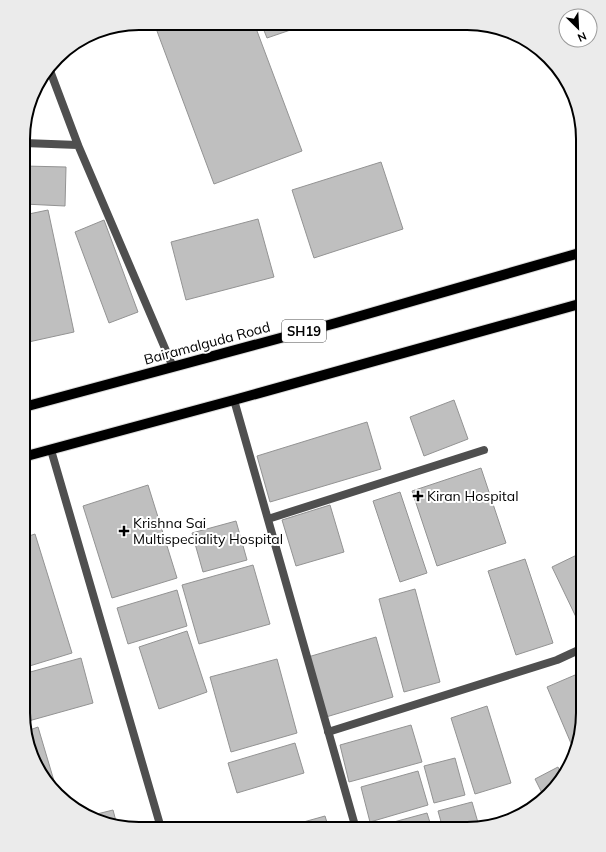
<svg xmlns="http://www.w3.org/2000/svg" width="606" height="852" viewBox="0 0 606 852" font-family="Mulish,sans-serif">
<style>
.building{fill:#bfbfbf;stroke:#939393}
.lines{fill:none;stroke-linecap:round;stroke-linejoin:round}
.primary-casing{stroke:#dbdbdb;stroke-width:12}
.minor{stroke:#4f4f4f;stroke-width:8}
.primary{stroke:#000;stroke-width:10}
.poi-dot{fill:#000;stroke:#fff;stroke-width:1.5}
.labels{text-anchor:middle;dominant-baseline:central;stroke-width:4;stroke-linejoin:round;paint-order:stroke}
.shield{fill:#fff;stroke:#4c4c4c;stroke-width:1}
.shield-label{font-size:13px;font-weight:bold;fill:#000}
.street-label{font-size:14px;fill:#000;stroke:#fff}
.poi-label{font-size:14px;fill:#000;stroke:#fff;text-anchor:start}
.rim{fill:none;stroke:#000;stroke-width:2}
</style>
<rect width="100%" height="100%" fill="#fff"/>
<path class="building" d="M 154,23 L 254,23 L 302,151 L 214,184 Z
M 261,23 L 308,24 L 267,38 Z
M 381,162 L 403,229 L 314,258 L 292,190 Z
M 24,166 L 66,167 L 65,206 L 24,204 Z
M 48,210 L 74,332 L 24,343 L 24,215 Z
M 258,219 L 274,277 L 186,300 L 171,242 Z
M 104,220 L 138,312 L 109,323 L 75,232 Z
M 454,400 L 468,439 L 424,456 L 410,417 Z
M 367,422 L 381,469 L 270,502 L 257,456 Z
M 583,433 L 583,449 L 577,436 Z
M 481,468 L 506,543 L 437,566 L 412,491 Z
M 148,485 L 177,578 L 112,598 L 83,506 Z
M 400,492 L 427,573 L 400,582 L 373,501 Z
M 330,505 L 344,552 L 296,566 L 282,520 Z
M 236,521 L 247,560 L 203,572 L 192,533 Z
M 35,534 L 72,653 L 23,668 L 23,538 Z
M 583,552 L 583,614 L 576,617 L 552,567 Z
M 525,559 L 553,643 L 516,655 L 488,571 Z
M 253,565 L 270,624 L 199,644 L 182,585 Z
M 415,589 L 440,682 L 404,692 L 379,599 Z
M 177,590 L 187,626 L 128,644 L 117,608 Z
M 187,631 L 207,692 L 159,709 L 139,647 Z
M 376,637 L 393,697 L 326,717 L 308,657 Z
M 81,658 L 93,703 L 25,722 L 23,713 L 23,674 Z
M 277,659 L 297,733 L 231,752 L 210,677 Z
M 575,675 L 583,693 L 583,721 L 573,748 L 547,687 Z
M 487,706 L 511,783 L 475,794 L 451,718 Z
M 411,725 L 422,762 L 349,782 L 340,745 Z
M 38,727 L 57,791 L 35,764 L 27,731 Z
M 295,743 L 304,773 L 237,793 L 228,763 Z
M 455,758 L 465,795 L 434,803 L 424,766 Z
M 558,767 L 563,778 L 543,795 L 535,779 Z
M 418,771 L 428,805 L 370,822 L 361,787 Z
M 472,802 L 479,826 L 467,829 L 443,829 L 438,811 Z
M 113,810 L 117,825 L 93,815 Z
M 427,813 L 432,829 L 380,829 L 379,826 Z
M 325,816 L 329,829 L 282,828 Z"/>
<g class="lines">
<defs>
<path id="primary" d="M 24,407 L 336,323 L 583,252
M 23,457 L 234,400 L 583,303"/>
</defs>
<use href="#primary" class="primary-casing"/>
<path class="minor" d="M 49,68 L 78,145 L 173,367
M 24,143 L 78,145
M 234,400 L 356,829
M 51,450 L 161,828
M 268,519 L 484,450
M 328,732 L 557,660 L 583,648"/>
<use href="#primary" class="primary"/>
</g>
<g class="poi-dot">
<path d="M416 490h4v4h4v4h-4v4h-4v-4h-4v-4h4z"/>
<path d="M122 525h4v4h4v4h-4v4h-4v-4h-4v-4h4z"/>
</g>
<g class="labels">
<rect class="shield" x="282" y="320" width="44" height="22" rx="3"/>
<g class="shield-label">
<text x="304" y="331">SH19</text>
</g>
<g class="street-label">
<text transform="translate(207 343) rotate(-15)">Bairamalguda Road</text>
</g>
<g class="poi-label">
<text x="427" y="496">Kiran Hospital</text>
<text x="133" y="523">Krishna Sai<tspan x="133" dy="16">Multispeciality Hospital</tspan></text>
</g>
</g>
<path d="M0 0H606V852H0ZM139 30H467A109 109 0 0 1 576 139V713A109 109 0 0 1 467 822H139A109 109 0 0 1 30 713V139A109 109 0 0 1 139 30Z" fill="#ebebeb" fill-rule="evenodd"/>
<path class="rim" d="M139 30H467A109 109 0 0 1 576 139V713A109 109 0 0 1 467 822H139A109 109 0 0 1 30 713V139A109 109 0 0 1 139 30Z"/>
<g transform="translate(578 28) rotate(156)"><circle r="19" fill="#ffffff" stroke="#999999"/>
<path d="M0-3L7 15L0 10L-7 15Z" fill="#000000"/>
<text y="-6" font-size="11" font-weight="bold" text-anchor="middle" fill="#000000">N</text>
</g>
</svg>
